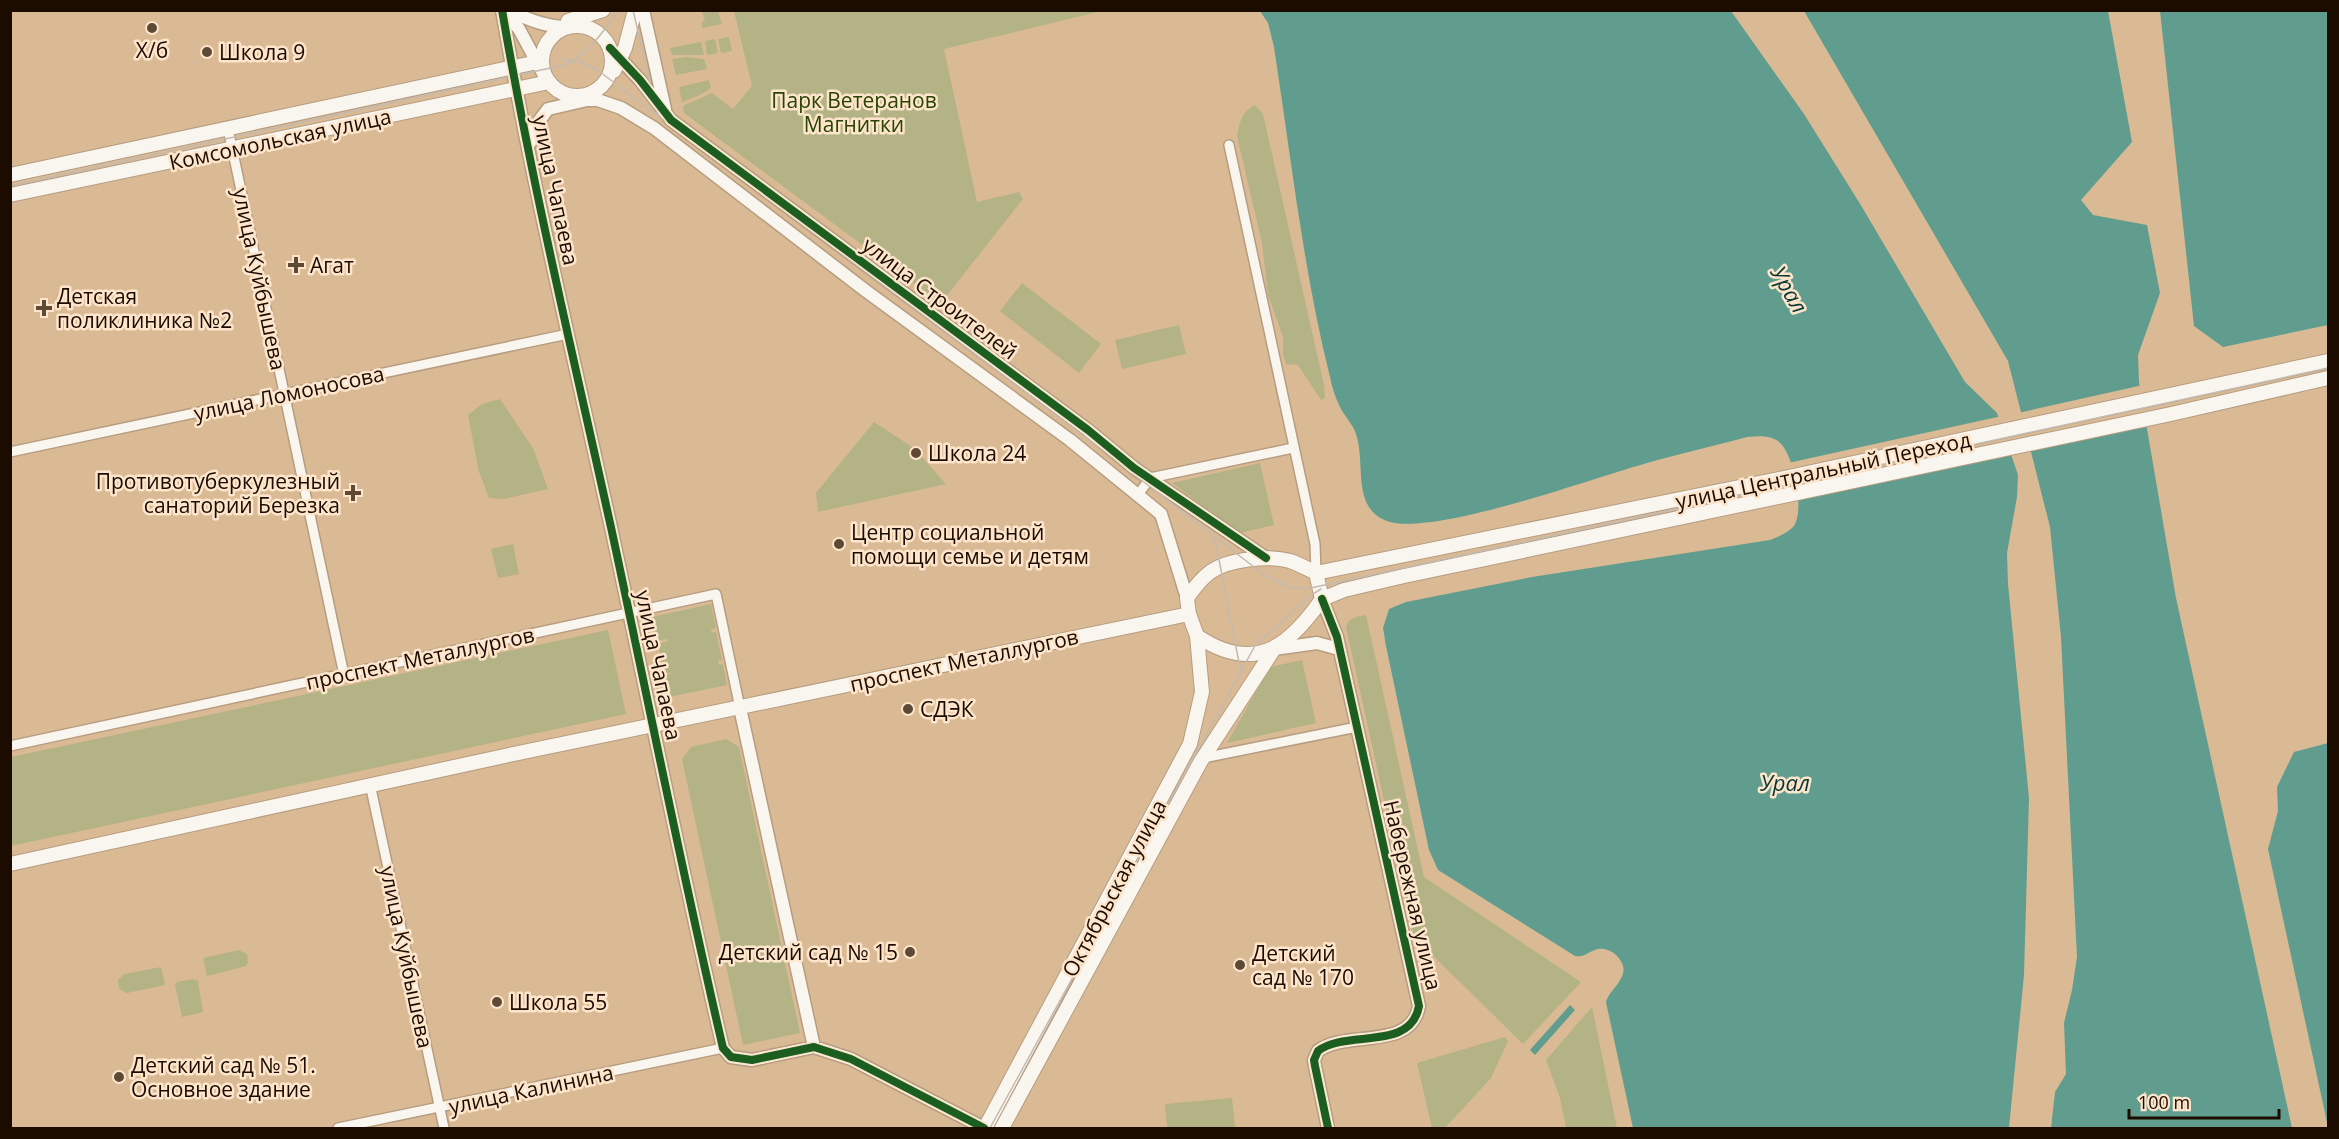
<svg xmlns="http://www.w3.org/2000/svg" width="2339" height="1139" viewBox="0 0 2339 1139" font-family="'Open Sans',sans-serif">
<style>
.green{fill:#b3b386}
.water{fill:#619d8e}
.pier{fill:#daba94}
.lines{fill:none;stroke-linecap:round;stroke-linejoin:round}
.minor-casing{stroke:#b69d80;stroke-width:12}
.tertiary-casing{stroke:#b69d80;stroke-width:15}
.secondary-casing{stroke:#b69d80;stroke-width:16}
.minor{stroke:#f9f5ef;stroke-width:9}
.tertiary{stroke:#f9f5ef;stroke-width:12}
.secondary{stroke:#f9f5ef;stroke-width:14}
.tram{stroke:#c3bab0;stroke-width:1.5}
.cycleway-casing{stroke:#fde5cb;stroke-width:11}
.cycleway{stroke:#1b5e20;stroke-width:8}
.poi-dot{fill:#5e4934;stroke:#fde5cb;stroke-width:2}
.labels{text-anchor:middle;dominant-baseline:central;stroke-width:5;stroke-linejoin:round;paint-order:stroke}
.poi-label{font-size:21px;fill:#1c0c00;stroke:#fde5cb;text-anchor:start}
.park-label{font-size:21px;fill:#294300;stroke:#fde5cb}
.street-label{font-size:21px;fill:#1c0c00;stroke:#fde5cb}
.water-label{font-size:22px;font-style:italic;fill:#093735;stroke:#fde5cb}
</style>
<rect width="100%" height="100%" fill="#daba94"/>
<path class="green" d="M 705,11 L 718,11 L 722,24 L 702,28 L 702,22 L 705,19 L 702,12 Z
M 734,11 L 1102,11 L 944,49 L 977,202 L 1019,192 L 1023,199 L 941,303 L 684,113 L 683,106 L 712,93 L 733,109 L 752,86 Z
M 729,37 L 732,51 L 721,53 L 718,39 Z
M 715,39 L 718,53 L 707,55 L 705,41 Z
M 701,42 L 704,55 L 672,55 L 670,48 Z
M 686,57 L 704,59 L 707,69 L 676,75 L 672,59 Z
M 709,80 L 711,88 L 698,96 L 682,102 L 679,87 Z
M 1255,105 L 1263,114 L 1324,385 L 1325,398 L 1321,400 L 1298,365 L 1286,364 L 1283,354 L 1283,337 L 1268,295 L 1262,243 L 1237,136 C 1240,122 1242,111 1255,105 Z
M 1022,283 L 1101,344 L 1079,373 L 1000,311 Z
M 1179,325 L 1186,354 L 1122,369 L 1115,340 Z
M 500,399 L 534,450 L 548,489 L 504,499 L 489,498 L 479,472 L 468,415 L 482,404 Z
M 874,422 L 914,448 L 946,484 L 818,512 L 816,493 Z
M 1260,463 L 1274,525 L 1240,533 L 1172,483 Z
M 513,544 L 519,574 L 498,578 L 491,549 Z
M 711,604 L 716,628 L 711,630 L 712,633 L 716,632 L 722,660 L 718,661 L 719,665 L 723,664 L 727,685 L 669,697 L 664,675 L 675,673 L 664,673 L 658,644 L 668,641 L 667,639 L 657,641 L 652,617 Z
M 1366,615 L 1424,877 L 1581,982 L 1523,1044 L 1414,937 L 1346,627 C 1349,617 1357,617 1366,615 Z
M 608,630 L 626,714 L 11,846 L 11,757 Z
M 1302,660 L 1316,723 L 1227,743 L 1270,667 Z
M 726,739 L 739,747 L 800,1033 L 743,1045 L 682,759 L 691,747 Z
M 239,950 L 247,954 L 248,962 L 246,966 L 207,976 L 203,958 Z
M 161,967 L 165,985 L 127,993 L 119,989 L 118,980 L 124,974 Z
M 193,979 L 198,981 L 203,1012 L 182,1017 L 175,985 L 177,982 Z
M 1592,1007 L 1617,1128 L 1566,1128 L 1560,1098 L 1546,1060 Z
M 1505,1037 L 1508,1041 L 1491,1078 L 1445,1128 L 1432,1128 L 1417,1063 Z
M 1232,1098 L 1235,1128 L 1167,1128 L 1165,1104 Z"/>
<path class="water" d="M 1260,11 L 1731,11 L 1804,114 L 1862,207 L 1965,382 L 1997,413 L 2018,475 L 2017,497 L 2007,553 L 2008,584 L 2029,798 L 2024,975 L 2009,1128 L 1633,1128 L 1606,1002 C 1610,987 1636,975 1616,955 C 1612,951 1604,948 1598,949 C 1589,951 1584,958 1575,956 L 1438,870 L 1429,850 L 1386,646 L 1383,628 L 1389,609 L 1406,602 L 1532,577 L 1770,540 C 1779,536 1788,533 1794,526 C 1805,509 1794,453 1778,441 C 1769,435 1757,436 1747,437 C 1710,447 1673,455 1637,466 C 1588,480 1430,537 1387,521 C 1351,508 1366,463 1356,434 C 1353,424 1344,416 1340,407 C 1335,397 1332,387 1330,377 C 1303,269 1291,157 1274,47 L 1268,23 Z
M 1804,11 L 2108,11 L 2132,142 L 2081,200 L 2093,215 L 2147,225 L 2160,293 L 2138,355 L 2139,382 L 2176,598 L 2292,1128 L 2051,1128 L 2055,1092 L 2066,1074 L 2064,1023 L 2072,990 L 2077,957 L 2061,637 L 2050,527 L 2008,361 Z
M 2160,11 L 2328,11 L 2328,325 L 2223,347 L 2194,326 Z
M 2328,743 L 2328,1127 L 2268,849 L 2278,811 L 2277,787 L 2294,752 Z
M 1570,1005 L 1575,1010 L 1535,1055 L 1530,1050 Z"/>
<path class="pier" d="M 2143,385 L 2149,423 L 2027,450 L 2018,413 Z
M 2002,416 L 2015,453 L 1796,500 L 1788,463 Z"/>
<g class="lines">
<defs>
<path id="minor" d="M 228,129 L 344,675
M 1229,145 L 1315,544 L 1316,573
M 10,452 L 568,334
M 1138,495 L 1150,478 L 1293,448
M 10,746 L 716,594 L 740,708
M 1203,758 L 1357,727
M 370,784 L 444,1128
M 338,1128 L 723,1048"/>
<path id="tertiary" d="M 502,10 C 532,185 574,359 612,532 C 649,704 683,877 723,1048 L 731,1057 L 752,1060 L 814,1047 L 851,1059 L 984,1128
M 504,10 L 519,29 L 545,77
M 507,10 C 528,19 545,27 568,27
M 643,10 L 665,109
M 610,48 L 640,80 L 671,120 L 1088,430 L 1134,468 L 1266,558
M 586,96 L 621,108 L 654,128 L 866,291 L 1070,440 L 1161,514 L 1187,598
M 530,143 L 533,129 L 548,109 L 587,100 L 595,100
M 1322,599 L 1337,637 L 1419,1006 C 1411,1052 1346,1029 1318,1051 L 1314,1060 L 1315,1066 L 1328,1128
M 1274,649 L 1317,643 L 1339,649
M 740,708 L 814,1047"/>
<path id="secondary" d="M 568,21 L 603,10
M542 61a35 35 0 1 1 70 0a35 35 0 1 1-70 0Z
M 614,71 L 625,48 L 635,10
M 10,175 L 542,61
M 10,195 L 549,82
M 1316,573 L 1784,478 L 2328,361
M 1322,599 L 1344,590 L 1404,576 L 2171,414 L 2328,378
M 1197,636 C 1254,674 1288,648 1322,599 L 1316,573
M 10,864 L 509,755 L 1189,614
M 985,1128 L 1190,744 L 1202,692 L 1197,636 L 1189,614 L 1187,598 C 1194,588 1200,580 1209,573 C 1227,559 1269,555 1290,561 C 1299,564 1308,569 1316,573
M 1002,1128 L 1201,761 L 1274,649"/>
</defs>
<use href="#minor" class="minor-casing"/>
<use href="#tertiary" class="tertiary-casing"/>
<use href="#secondary" class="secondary-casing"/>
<use href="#minor" class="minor"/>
<use href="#tertiary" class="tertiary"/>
<use href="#secondary" class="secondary"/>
<path class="tram" d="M 633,10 L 658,117
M 563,60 L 581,62 L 596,69 L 1096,445 L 1267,577 L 1289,587 L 1306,589 L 2328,368
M 10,186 L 564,65 C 588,56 603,31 619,10
M 1210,537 L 1216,544 L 1241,673
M 990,1128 L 1256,644 L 1313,594 L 1321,589"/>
<defs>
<path id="cycleway" d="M 502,10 C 532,185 574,359 612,532 C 649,704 683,877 723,1048 L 731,1057 L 752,1060 L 814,1047 L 851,1059 L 984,1128
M 610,48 L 640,80 L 671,120 L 1088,430 L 1134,468 L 1266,558
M 1322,599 L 1337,637 L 1419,1006 C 1411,1052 1346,1029 1318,1051 L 1314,1060 L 1315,1066 L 1328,1128"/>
</defs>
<use href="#cycleway" class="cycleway-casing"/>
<use href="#cycleway" class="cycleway"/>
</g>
<g class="poi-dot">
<circle cx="152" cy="28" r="6"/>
<circle cx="207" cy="52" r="6"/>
<path d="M293 256h6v6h6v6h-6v6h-6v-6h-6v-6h6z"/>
<path d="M41 299h6v6h6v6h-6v6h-6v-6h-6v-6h6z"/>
<circle cx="916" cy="453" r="6"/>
<path d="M350 484h6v6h6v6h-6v6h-6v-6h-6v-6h6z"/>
<circle cx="839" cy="544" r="6"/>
<circle cx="908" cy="709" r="6"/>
<circle cx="910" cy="952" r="6"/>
<circle cx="1240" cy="965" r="6"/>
<circle cx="497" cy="1002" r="6"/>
<circle cx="119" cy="1077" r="6"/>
</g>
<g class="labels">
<g class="poi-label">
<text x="152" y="50" text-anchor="middle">Х/б</text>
<text x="219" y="52">Школа 9</text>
<text x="310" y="265">Агат</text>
<text x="57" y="296">Детская<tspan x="57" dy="24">поликлиника №2</tspan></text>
<text x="928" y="453">Школа 24</text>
<text x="340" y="481" text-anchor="end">Противотуберкулезный<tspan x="340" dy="24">санаторий Березка</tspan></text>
<text x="851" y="532">Центр социальной<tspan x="851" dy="24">помощи семье и детям</tspan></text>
<text x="920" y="709">СДЭК</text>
<text x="898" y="952" text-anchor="end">Детский сад № 15</text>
<text x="1252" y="953">Детский<tspan x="1252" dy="24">сад № 170</tspan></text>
<text x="509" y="1002">Школа 55</text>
<text x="131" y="1065">Детский сад № 51.<tspan x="131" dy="24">Основное здание</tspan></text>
</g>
<g class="park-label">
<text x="854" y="100">Парк Ветеранов<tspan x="854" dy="24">Магнитки</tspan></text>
</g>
<g class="street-label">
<text transform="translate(280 139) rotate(-12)">Комсомольская улица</text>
<text transform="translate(556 190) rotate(78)">улица Чапаева</text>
<text transform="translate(260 279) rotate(78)">улица Куйбышева</text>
<text transform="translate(940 298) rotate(37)">улица Строителей</text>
<text transform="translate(289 393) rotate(-12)">улица Ломоносова</text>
<text transform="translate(1823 470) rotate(-12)">улица Центральный Переход</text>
<text transform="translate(420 658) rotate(-12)">проспект Металлургов</text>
<text transform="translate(964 660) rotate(-12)">проспект Металлургов</text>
<text transform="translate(659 665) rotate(78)">улица Чапаева</text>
<text transform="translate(1114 888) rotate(-62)">Октябрьская улица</text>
<text transform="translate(1413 895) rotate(77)">Набережная улица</text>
<text transform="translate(407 957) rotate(78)">улица Куйбышева</text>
<text transform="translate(531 1089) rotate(-12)">улица Калинина</text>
</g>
<g class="water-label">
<text transform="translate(1790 289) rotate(60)">Урал</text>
<text x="1785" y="782">Урал</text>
</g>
</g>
<rect width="2339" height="1139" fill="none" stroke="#1c0c00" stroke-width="24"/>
<path d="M2129 1109v9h150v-9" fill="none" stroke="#1c0c00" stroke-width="3"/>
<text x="2138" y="1109" font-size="18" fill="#1c0c00" stroke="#fde5cb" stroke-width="4.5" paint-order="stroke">100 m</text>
</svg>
